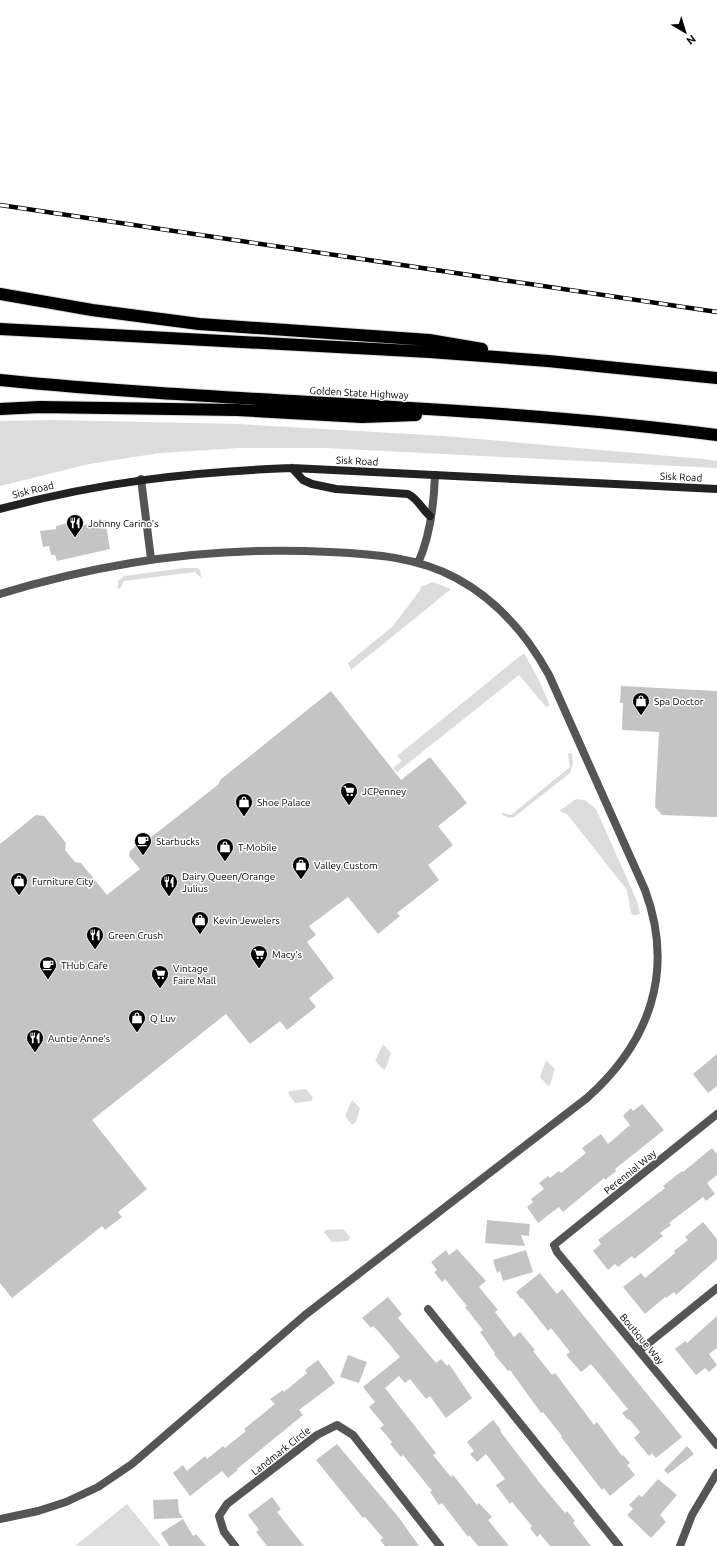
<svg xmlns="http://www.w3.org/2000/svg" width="717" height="1546" viewBox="0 0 717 1546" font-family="Ubuntu,sans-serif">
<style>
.green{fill:#dcdcdc}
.building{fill:#c4c4c4}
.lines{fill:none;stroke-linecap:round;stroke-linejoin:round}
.highway-casing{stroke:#dbdbdb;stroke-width:14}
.street{stroke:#555;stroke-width:8}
.secondary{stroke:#222;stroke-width:8}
.highway{stroke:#000;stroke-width:12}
.rail-casing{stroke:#000;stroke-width:4.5}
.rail{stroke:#fff;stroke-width:3;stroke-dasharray:9;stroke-linecap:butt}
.labels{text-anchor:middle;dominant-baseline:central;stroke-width:3;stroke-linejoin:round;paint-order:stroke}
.street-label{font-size:10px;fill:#000;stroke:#fff}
.poi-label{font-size:10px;fill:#000;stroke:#fff;text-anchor:start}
</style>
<rect width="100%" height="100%" fill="#fff"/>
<path class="green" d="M 53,420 L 238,424 L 444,436 L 703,459 L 717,461 L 717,468 L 327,448 L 239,448 L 160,453 L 89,464 L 0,486 L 0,421 Z
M 184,568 L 197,568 L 200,570 L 201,578 L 195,572 L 124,581 L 120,589 L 118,588 L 118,581 L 124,576 Z
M 433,582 L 451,589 L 351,670 L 348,663 L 393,626 L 421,589 L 420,587 Z
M 524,653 L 539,680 L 550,706 L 546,707 L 519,675 L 397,772 L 393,768 L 402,761 L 397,756 Z
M 570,753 L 572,754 L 573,763 L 570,773 L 514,817 L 510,818 L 502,815 L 502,813 L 511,815 L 570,767 L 568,754 Z
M 576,799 L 585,800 L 596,809 L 637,901 L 640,913 L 638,915 L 633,915 L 631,913 L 627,890 L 567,814 L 559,811 Z
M 383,1044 L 391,1053 L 386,1068 L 384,1070 L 375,1061 Z
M 546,1060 L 555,1069 L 550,1085 L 548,1086 L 540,1077 Z
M 306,1089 L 313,1098 L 311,1101 L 295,1103 L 288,1093 L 290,1091 Z
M 352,1100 L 360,1108 L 356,1122 L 352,1125 L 345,1116 Z
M 343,1229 L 350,1237 L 348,1241 L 332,1242 L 324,1232 L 326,1230 Z
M 127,1504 L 161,1546 L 75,1546 Z"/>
<path class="building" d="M 81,520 L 81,526 L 105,520 L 110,549 L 57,561 L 55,555 L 51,555 L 49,546 L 43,547 L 40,531 L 56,529 L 56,526 Z
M 621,686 L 717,691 L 717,817 L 662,815 L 655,807 L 659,732 L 622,730 L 623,703 L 620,703 Z
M 331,691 L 401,780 L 430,757 L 467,803 L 438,826 L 453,845 L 428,865 L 439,880 L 397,913 L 400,916 L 378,934 L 348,897 L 309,926 L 316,935 L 307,942 L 334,978 L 309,998 L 316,1007 L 287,1030 L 280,1021 L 250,1044 L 226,1014 L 92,1120 L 147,1189 L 118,1212 L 122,1217 L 105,1230 L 102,1226 L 12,1298 L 0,1283 L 0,844 L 36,815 L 44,816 L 66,843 L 65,850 L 75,862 L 81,863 L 107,895 L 140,869 L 129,856 L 130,851 L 137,845 L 141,845 L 219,784 L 220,780 Z
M 717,1054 L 717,1086 L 708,1093 L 693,1074 Z
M 642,1104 L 664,1130 L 615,1169 L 616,1171 L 605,1180 L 604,1178 L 563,1212 L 559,1207 L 538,1223 L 527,1207 L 533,1202 L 531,1199 L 544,1189 L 539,1183 L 548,1176 L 550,1178 L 559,1171 L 561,1173 L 586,1153 L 582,1148 L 601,1134 L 608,1144 L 630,1125 L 623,1116 L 631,1108 L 633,1111 Z
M 712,1148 L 717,1154 L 717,1175 L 707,1183 L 715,1194 L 706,1201 L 703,1197 L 694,1204 L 669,1223 L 671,1225 L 660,1233 L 663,1236 L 634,1259 L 632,1256 L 618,1267 L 615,1264 L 608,1270 L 593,1251 L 601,1244 L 598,1240 L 665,1188 L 663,1186 L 673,1178 L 682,1171 L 683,1172 Z
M 487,1220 L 530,1224 L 529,1236 L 521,1235 L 525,1246 L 485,1243 Z
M 703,1222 L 717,1239 L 717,1259 L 676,1295 L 674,1292 L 666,1298 L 665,1297 L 645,1314 L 623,1287 L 641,1273 L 645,1278 L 675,1253 L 674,1251 L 688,1240 L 685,1237 Z
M 457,1249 L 486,1281 L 479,1287 L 498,1310 L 495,1312 L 514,1337 L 520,1332 L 535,1350 L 533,1351 L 552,1375 L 555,1373 L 594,1425 L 597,1422 L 622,1456 L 623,1455 L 630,1463 L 627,1465 L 635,1475 L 610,1496 L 604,1488 L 602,1490 L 594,1480 L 561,1437 L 562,1436 L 543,1412 L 541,1413 L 510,1370 L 508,1371 L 494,1354 L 495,1353 L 480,1332 L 483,1330 L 465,1307 L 467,1306 L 445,1279 L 442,1282 L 434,1272 L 437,1270 L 431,1262 L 446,1250 L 449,1255 Z
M 526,1250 L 533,1272 L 503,1281 L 500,1271 L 497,1273 L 493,1260 Z
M 540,1273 L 557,1294 L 562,1289 L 682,1437 L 656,1458 L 652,1453 L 649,1456 L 634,1438 L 640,1432 L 629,1419 L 628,1420 L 622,1413 L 628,1409 L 591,1364 L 581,1372 L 566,1355 L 570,1352 L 551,1328 L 548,1331 L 522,1298 L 521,1299 L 516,1292 Z
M 388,1297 L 402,1314 L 398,1318 L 436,1363 L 441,1359 L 447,1366 L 449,1364 L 472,1398 L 446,1418 L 430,1396 L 426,1399 L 410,1379 L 405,1383 L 399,1376 L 385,1388 L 436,1453 L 433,1455 L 451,1477 L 453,1475 L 477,1505 L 479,1503 L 492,1517 L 488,1520 L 509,1546 L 478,1546 L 469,1535 L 468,1537 L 442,1503 L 439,1505 L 430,1492 L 432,1491 L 403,1455 L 401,1457 L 390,1444 L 392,1442 L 380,1428 L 384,1425 L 369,1407 L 375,1402 L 363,1387 L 400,1357 L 380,1333 L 373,1326 L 371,1328 L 362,1318 Z
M 717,1316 L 717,1348 L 709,1354 L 717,1365 L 709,1372 L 705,1368 L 696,1375 L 675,1349 L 685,1341 L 687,1343 Z
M 348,1355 L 367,1362 L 359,1383 L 340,1377 Z
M 318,1360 L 335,1383 L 299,1410 L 303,1415 L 237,1469 L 238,1470 L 228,1478 L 222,1471 L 190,1496 L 173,1473 L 183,1465 L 187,1471 L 205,1456 L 207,1459 L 223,1446 L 225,1448 L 246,1431 L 244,1429 L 275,1404 L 270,1399 L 283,1390 L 284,1392 L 307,1373 L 305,1370 Z
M 493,1420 L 501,1430 L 500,1431 L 539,1482 L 565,1513 L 567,1511 L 575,1521 L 573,1523 L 591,1546 L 550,1546 L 540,1534 L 537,1537 L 530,1528 L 532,1526 L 512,1502 L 510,1504 L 496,1485 L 505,1479 L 486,1454 L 477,1462 L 470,1454 L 474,1451 L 467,1442 Z
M 337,1444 L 400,1519 L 419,1546 L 385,1546 L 380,1540 L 383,1538 L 365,1517 L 363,1518 L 316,1460 Z
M 687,1446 L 694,1454 L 668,1474 L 664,1470 Z
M 658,1479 L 677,1495 L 660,1515 L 666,1522 L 651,1538 L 627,1515 L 633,1509 L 629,1505 L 639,1495 L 642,1497 Z
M 272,1497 L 281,1509 L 277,1512 L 304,1546 L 267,1546 L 256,1532 L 259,1530 L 248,1515 Z
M 178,1499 L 179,1512 L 183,1518 L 154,1519 L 153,1500 Z
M 183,1519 L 193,1536 L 196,1534 L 206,1546 L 169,1546 L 161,1533 Z"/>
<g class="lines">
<defs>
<path id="highway" d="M 0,294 L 92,310 L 199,324 L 429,340 L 482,349
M 0,329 L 430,352 L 548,361 L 717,378
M 0,380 C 239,404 479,404 717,435
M 0,409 L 40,407 L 237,410 L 362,417 L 416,415"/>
</defs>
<use href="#highway" class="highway-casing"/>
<path class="street" d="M 141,479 L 151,559
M 418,563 C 430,537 434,503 435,475
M 0,594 C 107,561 219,546 330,552 C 374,554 417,557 456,578 C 497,600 527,635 549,675 L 645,890 C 675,971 650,1042 587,1098 L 305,1315 L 132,1464 L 98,1487 L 66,1502 L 38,1511 L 0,1519
M 717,1114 L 554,1245 L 557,1252 L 717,1445
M 428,1309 L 619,1546
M 639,1351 L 717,1288
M 235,1546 L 224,1532 L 219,1516 L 227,1504 L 317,1435 L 337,1425 L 353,1435 L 440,1546
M 680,1546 L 692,1515 L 717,1473"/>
<path class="secondary" d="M 292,468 L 303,480 L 312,484 L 336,489 L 408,494 C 418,499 422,509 430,516
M 0,509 C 100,482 189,472 292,468 L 717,489"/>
<use href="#highway" class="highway"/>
<defs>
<path id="rail" d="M 0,205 L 717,312"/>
</defs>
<use href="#rail" class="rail-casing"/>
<use href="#rail" class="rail"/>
</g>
<defs>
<symbol id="restaurant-pin" viewBox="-11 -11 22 30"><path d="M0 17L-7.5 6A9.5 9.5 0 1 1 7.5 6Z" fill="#000" stroke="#fff"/><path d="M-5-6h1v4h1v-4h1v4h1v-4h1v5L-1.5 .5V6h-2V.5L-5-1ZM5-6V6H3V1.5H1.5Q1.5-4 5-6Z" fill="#fff"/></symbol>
<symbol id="shop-pin" viewBox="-11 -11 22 30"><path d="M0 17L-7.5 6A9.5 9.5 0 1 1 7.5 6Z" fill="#000" stroke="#fff"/><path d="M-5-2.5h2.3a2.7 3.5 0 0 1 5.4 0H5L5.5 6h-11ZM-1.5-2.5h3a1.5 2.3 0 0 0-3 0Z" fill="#fff"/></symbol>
<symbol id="supermarket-pin" viewBox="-11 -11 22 30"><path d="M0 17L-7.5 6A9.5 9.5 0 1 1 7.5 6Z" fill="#000" stroke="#fff"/><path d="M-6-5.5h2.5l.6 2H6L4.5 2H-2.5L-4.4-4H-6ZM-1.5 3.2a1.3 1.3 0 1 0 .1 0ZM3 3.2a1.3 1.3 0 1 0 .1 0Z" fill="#fff"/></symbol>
<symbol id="cafe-pin" viewBox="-11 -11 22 30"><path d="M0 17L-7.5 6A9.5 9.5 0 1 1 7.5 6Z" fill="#000" stroke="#fff"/><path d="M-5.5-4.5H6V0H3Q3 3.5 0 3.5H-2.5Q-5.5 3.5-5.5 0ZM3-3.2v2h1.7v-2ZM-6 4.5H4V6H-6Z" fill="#fff"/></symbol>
</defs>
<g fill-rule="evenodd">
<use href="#restaurant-pin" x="65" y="513" width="20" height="27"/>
<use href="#shop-pin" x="631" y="691" width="20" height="27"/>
<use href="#supermarket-pin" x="339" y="781" width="20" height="27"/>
<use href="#shop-pin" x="234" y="792" width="20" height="27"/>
<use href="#cafe-pin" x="133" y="831" width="20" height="27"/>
<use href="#shop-pin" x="215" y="837" width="20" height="27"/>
<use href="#shop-pin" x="291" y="855" width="20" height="27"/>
<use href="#shop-pin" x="9" y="871" width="20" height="27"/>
<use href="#restaurant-pin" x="159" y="872" width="20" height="27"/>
<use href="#shop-pin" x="190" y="910" width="20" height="27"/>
<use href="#restaurant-pin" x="85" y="925" width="20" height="27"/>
<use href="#supermarket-pin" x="249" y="944" width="20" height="27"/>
<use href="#cafe-pin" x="38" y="955" width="20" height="27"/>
<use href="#supermarket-pin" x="150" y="964" width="20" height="27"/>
<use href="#shop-pin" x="127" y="1008" width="20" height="27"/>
<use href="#restaurant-pin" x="25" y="1028" width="20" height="27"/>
</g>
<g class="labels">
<g class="street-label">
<text transform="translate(359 393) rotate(3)">Golden State Highway</text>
<text transform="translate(357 461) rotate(3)">Sisk Road</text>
<text transform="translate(681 477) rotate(3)">Sisk Road</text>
<text transform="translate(33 490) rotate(-14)">Sisk Road</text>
<text transform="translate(630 1172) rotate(-39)">Perennial Way</text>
<text transform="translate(642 1339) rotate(50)">Boutique Way</text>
<text transform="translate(281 1451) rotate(-38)">Landmark Circle</text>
</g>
<g class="poi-label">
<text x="88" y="523">Johnny Carino's</text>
<text x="654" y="701">Spa Doctor</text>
<text x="362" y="791">JCPenney</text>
<text x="257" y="802">Shoe Palace</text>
<text x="156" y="841">Starbucks</text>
<text x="238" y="847">T-Mobile</text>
<text x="314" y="865">Valley Custom</text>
<text x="182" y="876">Dairy Queen/Orange<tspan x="182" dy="12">Julius</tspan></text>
<text x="32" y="881">Furniture City</text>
<text x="213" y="920">Kevin Jewelers</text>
<text x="108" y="935">Green Crush</text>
<text x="272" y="954">Macy's</text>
<text x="61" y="965">THub Cafe</text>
<text x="173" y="968">Vintage<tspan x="173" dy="12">Faire Mall</tspan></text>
<text x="150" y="1018">Q Luv</text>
<text x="48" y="1038">Auntie Anne's</text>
</g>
</g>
<g transform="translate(685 32) rotate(142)" stroke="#ffffff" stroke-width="3" paint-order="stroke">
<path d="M0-3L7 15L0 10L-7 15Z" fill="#000000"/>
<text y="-6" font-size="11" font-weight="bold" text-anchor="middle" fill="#000000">N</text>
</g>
</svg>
